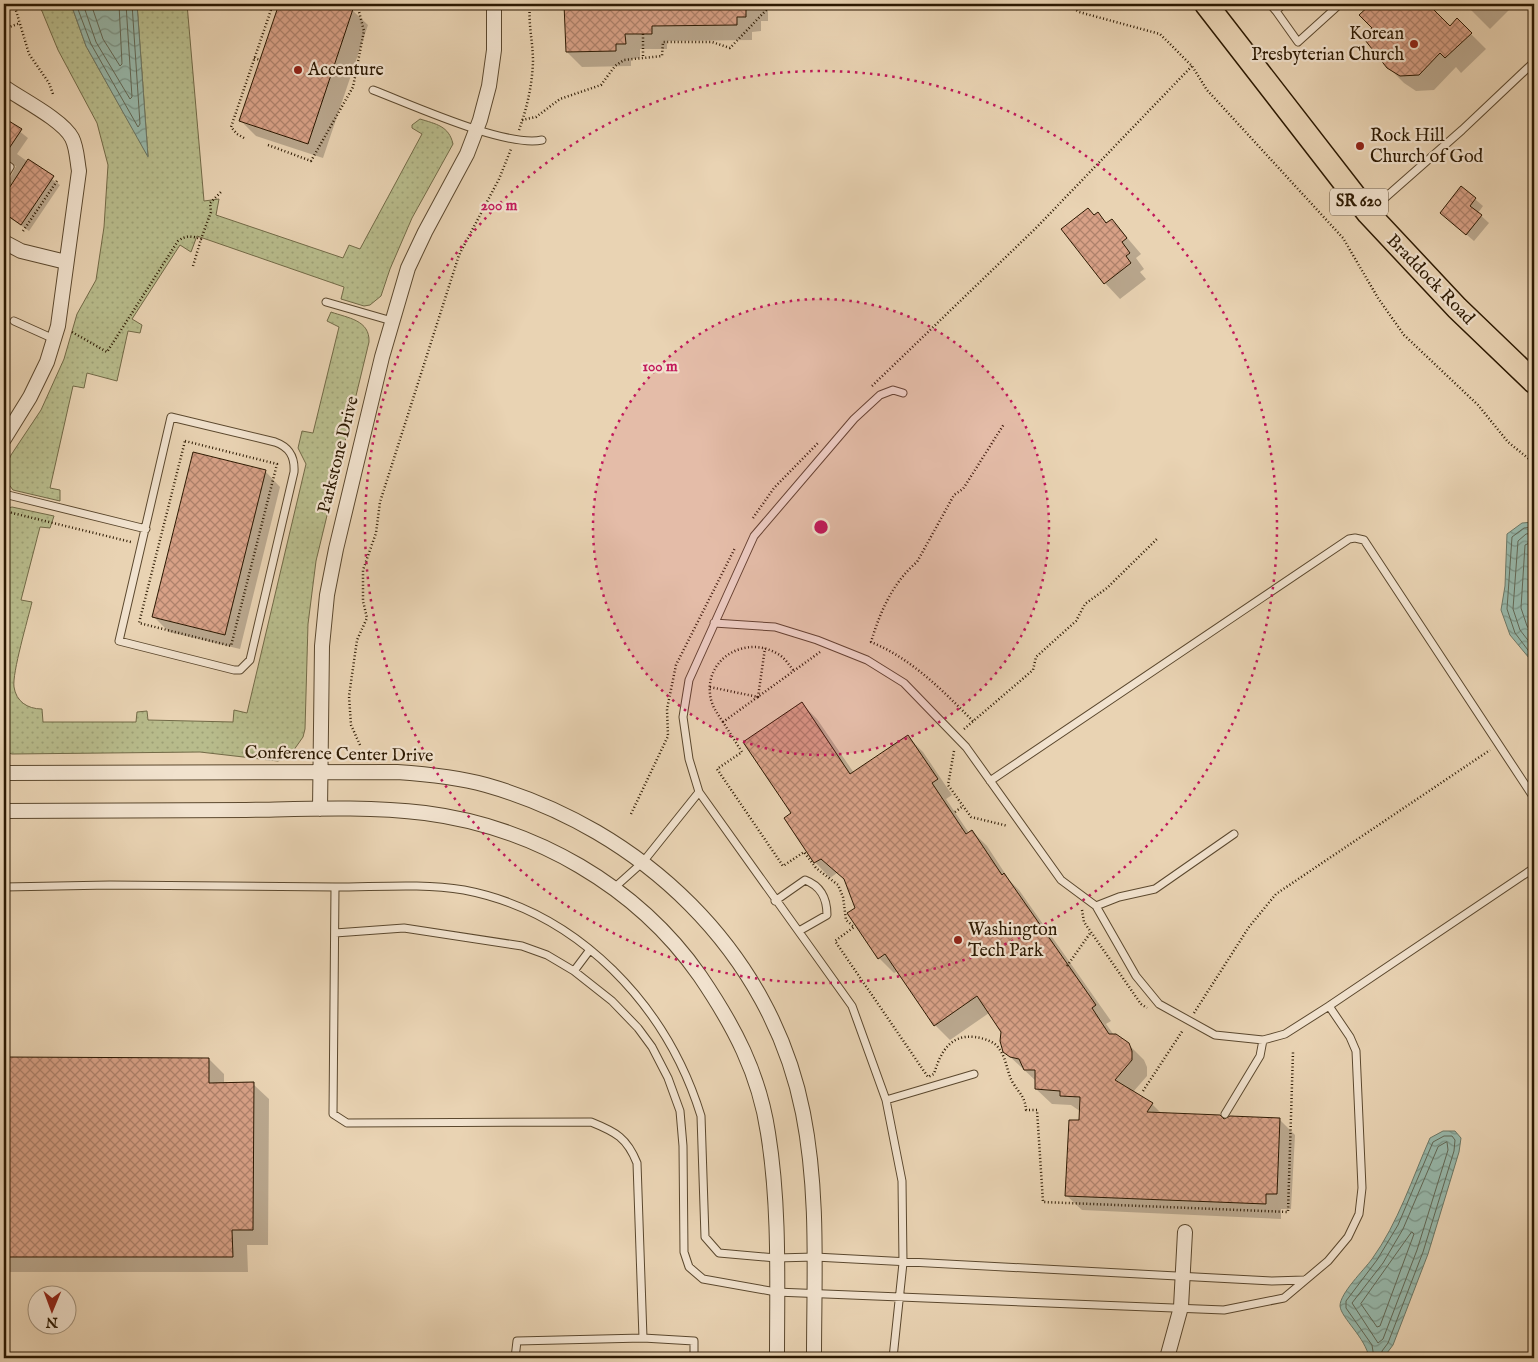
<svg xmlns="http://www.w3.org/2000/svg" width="1538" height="1362" viewBox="0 0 1538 1362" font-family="'IM FELL English',serif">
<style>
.grass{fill:url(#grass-dots);stroke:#726a47}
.water{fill:url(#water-waves);stroke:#6c7867}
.shadow{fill:#0003;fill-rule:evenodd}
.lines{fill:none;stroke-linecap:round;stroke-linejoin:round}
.shore{stroke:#626856;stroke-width:1}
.building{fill:url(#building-cross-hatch);stroke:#2c1902}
.service-casing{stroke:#5b482e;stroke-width:9}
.minor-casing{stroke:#5b482e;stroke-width:16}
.primary-casing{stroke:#2c1902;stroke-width:25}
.path{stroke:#2c1902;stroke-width:2.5;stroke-dasharray:1 2.5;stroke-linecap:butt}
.service{stroke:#f1e2ce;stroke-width:7}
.minor{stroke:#f1e2ce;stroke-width:14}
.primary{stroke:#e9d3b3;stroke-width:22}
.ring{fill:none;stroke:#c2185b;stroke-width:2.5;stroke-dasharray:2.5 5}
.poi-dot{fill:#8f2418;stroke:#f1e2ce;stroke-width:2}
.labels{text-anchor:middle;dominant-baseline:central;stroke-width:4.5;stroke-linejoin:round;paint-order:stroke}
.shield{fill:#f1e2ce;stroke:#67553f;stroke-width:1}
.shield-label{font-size:16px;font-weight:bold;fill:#2c1902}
.poi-label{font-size:18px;fill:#2c1902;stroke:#f1e2ce;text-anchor:start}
.street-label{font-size:18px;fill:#2c1902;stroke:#f1e2ce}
.centre{fill:#c2185b;stroke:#f1e2ce;stroke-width:2.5}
.ring-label{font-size:15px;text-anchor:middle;font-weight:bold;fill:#c2185b;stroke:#f1e2ce;stroke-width:4.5;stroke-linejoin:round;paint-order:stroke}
</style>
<defs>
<pattern id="grass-dots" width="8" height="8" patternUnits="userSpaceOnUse" patternTransform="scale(1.25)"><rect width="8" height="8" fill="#b8bc8c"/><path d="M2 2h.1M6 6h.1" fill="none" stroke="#9ea177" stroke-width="1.8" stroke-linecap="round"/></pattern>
<pattern id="water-waves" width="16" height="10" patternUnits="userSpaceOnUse" patternTransform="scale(1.25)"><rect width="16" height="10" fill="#97b8ab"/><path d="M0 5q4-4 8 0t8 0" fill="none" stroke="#7b9589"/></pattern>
<pattern id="building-cross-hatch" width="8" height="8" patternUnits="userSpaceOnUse" patternTransform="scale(1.25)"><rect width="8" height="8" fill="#d8a187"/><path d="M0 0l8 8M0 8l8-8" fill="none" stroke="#af826c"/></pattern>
</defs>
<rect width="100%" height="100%" fill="#e9d3b3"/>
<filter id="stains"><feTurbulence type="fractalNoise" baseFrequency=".004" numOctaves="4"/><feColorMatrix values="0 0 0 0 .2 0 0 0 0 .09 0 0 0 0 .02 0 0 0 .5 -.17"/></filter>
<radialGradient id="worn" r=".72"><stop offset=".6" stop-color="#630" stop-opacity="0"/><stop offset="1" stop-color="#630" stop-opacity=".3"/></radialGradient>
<path class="grass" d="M 39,4 L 71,4 L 86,46 L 148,156 L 137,4 L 187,4 L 204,201 L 219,199 L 216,215 L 343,258 L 349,245 L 360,249 L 422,134 L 412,128 L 412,125 L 420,119 C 436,124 449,126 453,144 L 412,218 L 390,269 L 381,296 L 370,305 L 364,306 L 341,299 L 344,287 L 197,236 L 191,252 L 180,245 L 132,319 L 142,325 L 140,333 L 128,331 L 117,381 L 87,373 L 84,388 L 73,386 L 50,488 L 60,490 L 60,501 L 13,490 L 4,478 L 4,471 L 11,455 L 41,410 L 64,359 L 77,314 L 96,280 L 104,227 L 108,165 L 97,123 L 58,50 Z
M 331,312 C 348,318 370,320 369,342 L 316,561 L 308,624 L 305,729 L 303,737 L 291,754 L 278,761 L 200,752 L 12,754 L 4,752 L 6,615 L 4,596 L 4,509 L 12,507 L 54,516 L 50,528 L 40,527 L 21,600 L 32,602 C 28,619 12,673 14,687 C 16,701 27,709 42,709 L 43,722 L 136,722 L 137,712 L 147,711 L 148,720 L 233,722 L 234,710 L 247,713 L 306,464 L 298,448 L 302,431 L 313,433 L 339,327 L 327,321 Z"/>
<path class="water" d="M 71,4 L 137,4 L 148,157 L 86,46 Z
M 1534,522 L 1534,664 L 1510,635 L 1501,610 L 1505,586 L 1507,534 L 1522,523 Z
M 1443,1131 L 1455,1131 L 1461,1138 L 1459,1152 L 1428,1254 L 1393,1345 L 1387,1353 L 1387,1358 L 1369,1358 C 1366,1338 1341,1318 1340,1306 C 1340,1293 1364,1270 1372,1259 C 1398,1223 1412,1179 1430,1138 Z"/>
<path class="shadow" d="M 280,4 L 334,4 L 352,10 L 368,25 L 323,158 L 256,136 L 241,121 Z
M 566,4 L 768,4 L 768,21 L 761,21 L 761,31 L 752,32 L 752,40 L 667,41 L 667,49 L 640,49 L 640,58 L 631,59 L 631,66 L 582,67 L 567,52 Z
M 1372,4 L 1431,4 L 1435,8 L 1433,10 L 1450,27 L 1457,20 L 1486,49 L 1461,73 L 1456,67 L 1434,90 L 1416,91 L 1404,83 L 1388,67 L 1372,35 L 1373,28 L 1361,15 Z
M 1465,4 L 1504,4 L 1509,10 L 1490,29 Z
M 4,119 L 28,138 L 17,154 L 60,185 L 29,231 L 4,214 ZM 10,165 L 16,166 L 10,178 L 5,170 Z
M 1462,188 L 1483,206 L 1478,213 L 1489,223 L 1474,241 L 1441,213 Z
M 1098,214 L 1108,224 L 1112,220 L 1141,254 L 1136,258 L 1144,269 L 1140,272 L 1146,279 L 1120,299 L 1105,283 L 1095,216 Z
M 265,471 L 280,487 L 240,649 L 169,632 L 153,616 Z
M 802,704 L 817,719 L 854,773 L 908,737 L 923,752 L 952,795 L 946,799 L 969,833 L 972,831 L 987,846 L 1010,881 L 1019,890 L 1111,1021 L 1106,1024 L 1114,1035 L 1128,1044 L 1144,1060 L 1147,1067 L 1147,1076 L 1133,1092 L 1152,1104 L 1162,1114 L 1224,1121 L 1279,1119 L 1295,1135 L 1291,1209 L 1281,1209 L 1281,1219 L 1082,1210 L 1066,1195 L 1080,1111 L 1071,1105 L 1052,1104 L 1036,1089 L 1036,1081 L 1004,1051 L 1002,1032 L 989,1013 L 950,1040 L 935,1025 L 898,971 L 894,973 L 879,958 L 846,881 L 837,873 L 830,878 L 815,862 L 792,814 Z
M 4,1058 L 209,1059 L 224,1074 L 224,1084 L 253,1084 L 269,1099 L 268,1245 L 247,1245 L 248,1272 L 4,1272 Z"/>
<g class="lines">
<path class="shore" d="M 76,4 L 91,44 L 138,127 L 140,124 L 132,4
M 83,4 L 96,42 L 130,99 L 132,97 L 126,4
M 91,4 L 103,39 L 120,66 L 122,64 L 119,4
M 1534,527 L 1524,528 L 1512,537 L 1507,609 L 1515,633 L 1534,658
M 1534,533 L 1526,534 L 1518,541 L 1513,609 L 1520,630 L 1534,648
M 1534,541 L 1525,545 L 1521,608 L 1527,626 L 1534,636
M 1447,1142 L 1448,1150 L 1417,1250 L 1383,1339 L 1378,1343 L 1352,1303 L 1383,1263 L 1403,1229 L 1438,1147 Z
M 1412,1232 L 1414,1234 L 1380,1326 L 1377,1327 L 1361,1304 Z
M 1374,1358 L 1372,1345 L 1346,1308 L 1346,1301 L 1377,1260 L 1398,1225 L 1433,1142 L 1444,1136 L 1452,1136 L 1455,1140 L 1454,1151 L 1423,1252 L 1388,1343 L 1382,1351 L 1382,1358"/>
</g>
<path class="building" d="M 279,4 L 338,4 L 353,9 L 308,144 L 239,121 Z
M 564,4 L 746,4 L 746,17 L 737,17 L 737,25 L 652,26 L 652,34 L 625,34 L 626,44 L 616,44 L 616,51 L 566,52 Z
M 1371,4 L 1428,4 L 1450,26 L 1457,18 L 1472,33 L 1445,58 L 1440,53 L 1419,75 L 1400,76 L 1387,68 L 1365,40 L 1370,35 L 1367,32 L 1372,28 L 1359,15 Z
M 4,118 L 22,129 L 4,156 Z
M 28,159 L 54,176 L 21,225 L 4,213 L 4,196 Z
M 1461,186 L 1476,198 L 1470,206 L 1482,215 L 1466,235 L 1440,213 Z
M 1088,208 L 1094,215 L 1098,212 L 1106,223 L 1112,219 L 1127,238 L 1122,242 L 1130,253 L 1126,256 L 1131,263 L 1104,284 L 1061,229 Z
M 193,452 L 266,470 L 225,635 L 152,617 Z
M 802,702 L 850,774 L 908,735 L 938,779 L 932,783 L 966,834 L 972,830 L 1002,875 L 1004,873 L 1096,1005 L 1092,1008 L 1109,1034 L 1116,1034 L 1129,1043 L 1132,1051 L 1132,1060 L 1115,1080 L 1153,1103 L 1147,1112 L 1220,1115 L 1224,1119 L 1230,1116 L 1280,1118 L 1277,1194 L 1266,1194 L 1266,1204 L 1065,1196 L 1069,1120 L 1079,1120 L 1080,1097 L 1060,1096 L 1060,1091 L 1035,1089 L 1035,1070 L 1024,1070 L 1019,1059 L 1010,1057 L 1003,1052 L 1000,1041 L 1001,1032 L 977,996 L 934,1026 L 885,954 L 878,959 L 847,913 L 855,908 L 844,879 L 821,859 L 814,863 L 784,818 L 791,813 L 743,742 Z
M 4,1057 L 209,1058 L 209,1083 L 254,1082 L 253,1230 L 232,1230 L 233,1257 L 4,1257 Z"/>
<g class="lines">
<defs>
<path id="service" d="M 1270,4 L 1276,11 L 1283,4
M 1276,11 L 1298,42 L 1340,4
M 373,90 C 410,104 506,148 542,140
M 4,163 L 10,167 L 4,177
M 1370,211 L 1462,130 L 1534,62
M 326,302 L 392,321
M 14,321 L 54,339
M 171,417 L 275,442 C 289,447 295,456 294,472 L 250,660 L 240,670 L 234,670 L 119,641 Z
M 4,494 L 146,529
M 990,781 L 1349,539 L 1355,538 L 1364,540 L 1534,798
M 4,887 L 110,885 L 335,887 L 333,1114 L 347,1123 L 591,1122 C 616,1132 627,1138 637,1163 L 643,1338 L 694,1341 L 694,1358
M 335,887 C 377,887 422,883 464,890 C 579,912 667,1006 701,1116 L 705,1237 L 719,1253 L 776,1258 L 815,1257 L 1272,1281 L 1304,1280
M 614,888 L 643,862 L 699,792
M 775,901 L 805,880 C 821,886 827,898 827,915 L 799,931
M 1096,906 L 1119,897 L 1155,889 L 1234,834
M 335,933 L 404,928 L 522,946 L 547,955 L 574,971 L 612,1001 L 638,1028 L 652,1047 L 668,1078 L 680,1111 L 683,1146 L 684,1252 L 689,1267 L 703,1279 L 776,1292 L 1224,1310 L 1284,1298 L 1328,1261 L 1348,1237 L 1359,1214 L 1362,1188 L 1356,1051 L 1350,1037 L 1329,1006 L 1285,1034 L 1263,1040 L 1215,1035 L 1159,1004 L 1136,976 L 1096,906 L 1061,880 L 966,747 L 904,683 L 867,660 L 817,640 L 775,627 L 714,623
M 574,971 L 589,951
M 1329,1006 L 1534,868
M 886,1100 L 852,1006 L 699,792 L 689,759 L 683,717 L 689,680 L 754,536 L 854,419 L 880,395 L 893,390 L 903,393
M 1225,1114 L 1260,1056 L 1263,1040
M 515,1358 L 517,1341 L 643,1338
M 893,1358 L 903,1263 L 902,1181 L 886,1100 L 974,1074"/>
<path id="minor" d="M 4,87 C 21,99 63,120 72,138 C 77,148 77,160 79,171 L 58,326 L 47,362 L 30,397 L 4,439
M 4,242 L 21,251 L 66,262
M 4,773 L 397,772 C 426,774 457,777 486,785 C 641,829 771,951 803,1113 C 819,1194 814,1276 814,1358
M 320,809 L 322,646 L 327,595 L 336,549 L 382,357 L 408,268 L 425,232 L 467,154 L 480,120 L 489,86 L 494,50 L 494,4
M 4,811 C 85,811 165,810 246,810 C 305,809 366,806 425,813 C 534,827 637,886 700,976 C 734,1026 759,1073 768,1133 C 780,1207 777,1284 777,1358
M 1167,1358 L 1181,1307 L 1185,1232"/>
<path id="primary" d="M 1206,4 L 1368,213 L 1457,308 L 1534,382"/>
</defs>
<use href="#service" class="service-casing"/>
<use href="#minor" class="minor-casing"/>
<use href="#primary" class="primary-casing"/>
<path class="path" d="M 14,4 L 29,54 L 49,83 L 53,94
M 1068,4 L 1079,12 L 1160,34 L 1192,66 L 1207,90 L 1343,238 L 1378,298 L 1404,335 L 1478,405 L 1508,442 L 1534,463
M 4,29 L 20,23
M 643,34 L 643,58
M 254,58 L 260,60
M 522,120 L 536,117 L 560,99 L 601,85 L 615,66 L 624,60 L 662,56 L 663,42 L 712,42 L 730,48 L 772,4
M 519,130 C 527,108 532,86 533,62 C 533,42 528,24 530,4
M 244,138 L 237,134 L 231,127 L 273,4
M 268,145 L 311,161 L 353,87 L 364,31 L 357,4
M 23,231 L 57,181
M 193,266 L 201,239
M 72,332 L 107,352 L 178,241 C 186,235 192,236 201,239 L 211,212 L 210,203 L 221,192
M 872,386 L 1037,227 L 1192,66
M 185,441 L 277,464 L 231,646 L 139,623 Z
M 4,511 L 131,542
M 753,518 L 774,488 L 818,443
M 820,652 L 723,722 L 742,752 L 717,769 L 783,866 L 804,852 L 816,868 L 838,885 L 843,897 L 846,920 L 854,927 L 835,941 L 928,1077 L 934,1074 C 940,1054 949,1034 975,1037 C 982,1038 990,1040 996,1045 C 1007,1056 1006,1071 1013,1083 C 1020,1094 1025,1097 1026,1110 L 1037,1110 L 1043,1202 L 1288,1212 L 1293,1052
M 710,687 L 758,697 L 765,648
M 973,721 C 942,690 912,659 871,642 C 880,612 893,582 917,562 L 954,495 L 963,489 L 1004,424
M 723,722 C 717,713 711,705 710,694 C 706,657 747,635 778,654 C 785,658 789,665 794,671
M 964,729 L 1033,670 L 1036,657 L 1076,621 L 1085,604 L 1107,588 L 1158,538
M 360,745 L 351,725 L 349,696 L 357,640 L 367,618 L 363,601 L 363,570 L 376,533 L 380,502 L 459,255 L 499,179 L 511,149
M 954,751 L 948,785 L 971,817 L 1008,826
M 955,812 L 963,806
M 631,814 L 668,736 L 667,709 L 676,665 L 735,548
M 1082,910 L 1084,922 L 1141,1004 L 1147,1008
M 1067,966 L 1091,932
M 1194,1013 L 1249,927 L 1276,894 L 1490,750
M 1143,1091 L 1183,1030"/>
<use href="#service" class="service"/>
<use href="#minor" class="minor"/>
<use href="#primary" class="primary"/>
</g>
<circle cx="821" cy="527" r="228" fill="#c2185b" fill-opacity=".12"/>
<g class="ring">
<circle cx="821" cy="527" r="228"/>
<circle cx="821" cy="527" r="456"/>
</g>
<g class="poi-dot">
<circle cx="1414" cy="44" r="5"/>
<circle cx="298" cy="70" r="5"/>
<circle cx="1360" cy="146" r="5"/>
<circle cx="958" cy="940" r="5"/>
</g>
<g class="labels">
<rect class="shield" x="1330" y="188.5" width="58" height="27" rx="4"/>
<g class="shield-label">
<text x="1359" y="202">SR 620</text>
</g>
<g class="poi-label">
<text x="1404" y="34" text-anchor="end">Korean<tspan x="1404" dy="21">Presbyterian Church</tspan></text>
<text x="308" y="70">Accenture</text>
<text x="1370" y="136">Rock Hill<tspan x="1370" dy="21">Church of God</tspan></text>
<text x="968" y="930">Washington<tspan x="968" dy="21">Tech Park</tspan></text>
</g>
<g class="street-label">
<text transform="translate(1430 280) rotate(46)">Braddock Road</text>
<text transform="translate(339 455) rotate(-76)">Parkstone Drive</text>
<text transform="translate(339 755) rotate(1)">Conference Center Drive</text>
</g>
</g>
<circle cx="821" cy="527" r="8" class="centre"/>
<g class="ring-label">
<text x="499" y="210">200 m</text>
<text x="660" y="371">100 m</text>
</g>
<rect width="1538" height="1362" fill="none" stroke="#e9d3b3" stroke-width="20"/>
<rect x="5" y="5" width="1528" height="1352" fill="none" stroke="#2c1902" stroke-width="2.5"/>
<rect x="10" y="10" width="1518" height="1342" fill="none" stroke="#2c1902"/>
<g transform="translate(52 1310) rotate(181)"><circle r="24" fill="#f1e2ce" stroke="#a2927c"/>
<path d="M0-4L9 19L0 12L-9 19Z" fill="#8f2418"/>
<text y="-8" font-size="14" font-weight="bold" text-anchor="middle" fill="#2c1902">N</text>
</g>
<rect width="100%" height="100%" filter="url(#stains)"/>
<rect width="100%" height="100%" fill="url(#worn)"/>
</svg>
